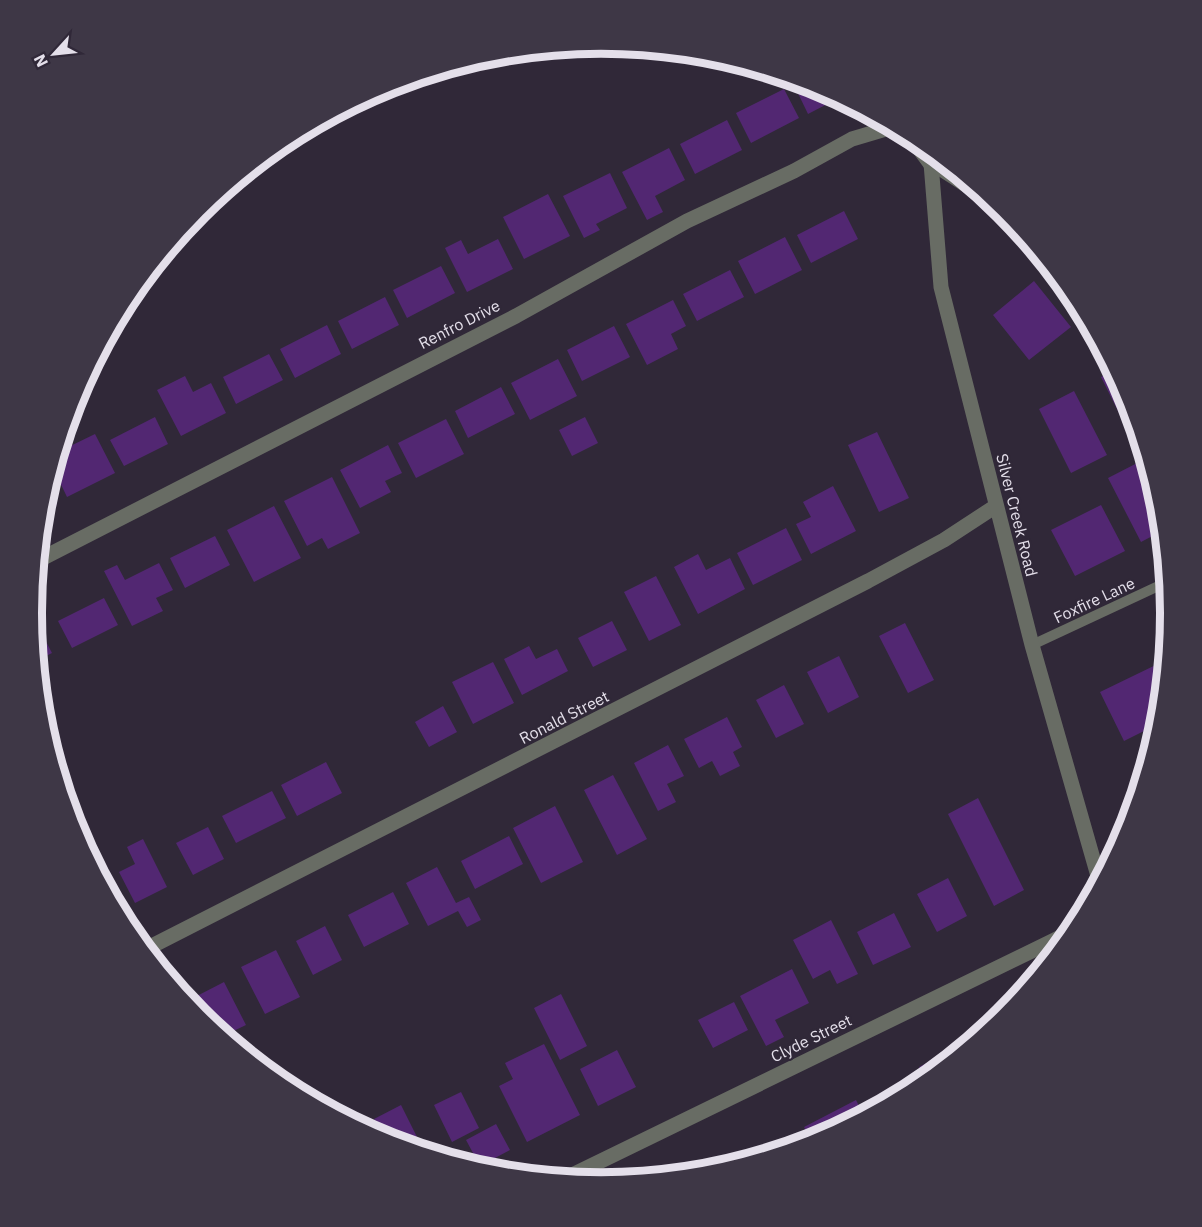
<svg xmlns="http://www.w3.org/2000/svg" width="1202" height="1227" viewBox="0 0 1202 1227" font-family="'IBM Plex Sans',sans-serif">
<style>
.building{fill:#522772}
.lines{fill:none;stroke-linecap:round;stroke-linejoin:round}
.service{stroke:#686c64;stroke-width:10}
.minor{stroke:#686c64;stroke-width:15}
.tertiary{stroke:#686c64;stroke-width:15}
.labels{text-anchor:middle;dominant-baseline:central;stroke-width:4.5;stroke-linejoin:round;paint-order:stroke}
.street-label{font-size:16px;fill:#e4dfea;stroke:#302838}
.rim{fill:none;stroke:#e4dfea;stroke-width:8}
</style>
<rect width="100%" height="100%" fill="#302838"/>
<path class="building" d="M 800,82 L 819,87 L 839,98 L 808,114 L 794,85 Z
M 784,89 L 799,118 L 751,143 L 736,113 Z
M 727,120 L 742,150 L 695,174 L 680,144 Z
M 669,148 L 685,180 L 655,196 L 663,212 L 647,220 L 622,172 Z
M 610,173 L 627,208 L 596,224 L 600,230 L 584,238 L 563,196 Z
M 548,194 L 570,236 L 524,259 L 503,217 Z
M 844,211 L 858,239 L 811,263 L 797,235 Z
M 785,237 L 802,270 L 755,294 L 738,261 Z
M 498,239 L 513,269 L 467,292 L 445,248 L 461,240 L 468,254 Z
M 441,266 L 455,293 L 407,318 L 393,290 Z
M 730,270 L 744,297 L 697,321 L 683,294 Z
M 1034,281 L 1071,327 L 1029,360 L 993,315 Z
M 385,297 L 399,325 L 352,349 L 338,321 Z
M 673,300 L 686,326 L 671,334 L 678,349 L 647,365 L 626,324 Z
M 327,325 L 341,354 L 295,378 L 280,349 Z
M 614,326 L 630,357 L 582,381 L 567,350 Z
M 269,354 L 283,380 L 236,404 L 223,377 Z
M 558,359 L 577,396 L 530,420 L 511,383 Z
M 1114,370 L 1127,396 L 1141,440 L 1134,443 L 1101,377 Z
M 185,376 L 193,392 L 211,383 L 226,413 L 181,436 L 157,390 Z
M 501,387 L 515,414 L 468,438 L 455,411 Z
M 1074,391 L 1107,455 L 1071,473 L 1039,409 Z
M 155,417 L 168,444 L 124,466 L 110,440 Z
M 585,417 L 598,443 L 572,456 L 559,430 Z
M 446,419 L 464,454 L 416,478 L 398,443 Z
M 877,432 L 909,498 L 879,512 L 848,445 Z
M 95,434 L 115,473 L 67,497 L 53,468 L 58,452 Z
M 388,445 L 402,473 L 385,481 L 391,492 L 360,508 L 340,470 Z
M 1145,459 L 1160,503 L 1162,531 L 1141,542 L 1108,478 Z
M 332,477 L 360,533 L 328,549 L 322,538 L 307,546 L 284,501 Z
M 47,486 L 57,505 L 42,512 L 43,502 Z
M 833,486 L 856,531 L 811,554 L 796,524 L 811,517 L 803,502 Z
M 1101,505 L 1125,551 L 1075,576 L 1051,530 Z
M 274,506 L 301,558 L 254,582 L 227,530 Z
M 786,528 L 802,560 L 753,585 L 737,553 Z
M 215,536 L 230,565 L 185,588 L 170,558 Z
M 698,554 L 706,570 L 730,558 L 745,589 L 698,614 L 674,567 Z
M 159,563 L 173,590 L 156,598 L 163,611 L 132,626 L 104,571 L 117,565 L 125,580 Z
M 656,576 L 681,625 L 649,641 L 624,592 Z
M 104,598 L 118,625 L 72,648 L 58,621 Z
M 612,621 L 627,650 L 593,667 L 578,638 Z
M 905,623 L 934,680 L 908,693 L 879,636 Z
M 38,626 L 52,653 L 36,661 L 33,628 Z
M 529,646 L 536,659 L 557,649 L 568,671 L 522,695 L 504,659 Z
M 839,656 L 859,697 L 828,713 L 807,672 Z
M 1166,660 L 1164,680 L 1159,683 L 1163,691 L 1160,723 L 1124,741 L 1100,692 Z
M 493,662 L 514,703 L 473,724 L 452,682 Z
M 784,685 L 804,724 L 776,738 L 756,700 Z
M 443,706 L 457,732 L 429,747 L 415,722 Z
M 727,717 L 742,747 L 733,752 L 740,766 L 720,776 L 712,761 L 699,768 L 684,739 Z
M 668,745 L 684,776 L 667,784 L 676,802 L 658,811 L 634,763 Z
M 326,762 L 342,793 L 297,816 L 281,785 Z
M 613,775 L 647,839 L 617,855 L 584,790 Z
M 1140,790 L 1134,809 L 1127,796 Z
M 272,791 L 286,818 L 236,843 L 222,816 Z
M 978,798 L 1024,890 L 994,906 L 948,814 Z
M 555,806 L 583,862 L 541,883 L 513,828 Z
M 208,827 L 224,859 L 193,875 L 176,843 Z
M 509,836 L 523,864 L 475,889 L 461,861 Z
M 143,839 L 167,887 L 135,903 L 119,872 L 135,864 L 127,847 Z
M 437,867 L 456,903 L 469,897 L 481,920 L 467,927 L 458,911 L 428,926 L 406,883 Z
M 948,878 L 967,916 L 937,932 L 917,894 Z
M 393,892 L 409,924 L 364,947 L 348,915 Z
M 894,913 L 911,947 L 873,965 L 857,932 Z
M 831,920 L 858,974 L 837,984 L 830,970 L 813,979 L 793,940 Z
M 325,926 L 342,960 L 313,975 L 296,941 Z
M 276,950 L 300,997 L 265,1014 L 241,967 Z
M 792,969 L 809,1003 L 775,1020 L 784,1037 L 766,1046 L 740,996 Z
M 185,982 L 193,998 L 224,982 L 246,1025 L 223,1036 L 198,1016 L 174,987 Z
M 561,994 L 587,1046 L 560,1060 L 534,1008 Z
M 734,1002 L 748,1030 L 713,1048 L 698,1020 Z
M 544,1044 L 580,1115 L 527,1142 L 499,1086 L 513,1079 L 505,1063 Z
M 963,1044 L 965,1048 L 926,1080 L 919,1067 Z
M 617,1050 L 636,1087 L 598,1106 L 580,1069 Z
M 461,1092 L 479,1128 L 452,1142 L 434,1105 Z
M 856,1100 L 864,1116 L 812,1142 L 804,1127 Z
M 401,1105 L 424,1151 L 422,1152 L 384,1140 L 374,1119 Z
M 496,1124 L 510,1150 L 480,1166 L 466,1140 Z
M 768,1144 L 773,1154 L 750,1160 L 747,1155 Z
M 446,1150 L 451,1160 L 436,1156 Z"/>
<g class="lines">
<path class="service" d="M 932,166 L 1008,215
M 1032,645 L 1167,582"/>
<path class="minor" d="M 910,136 L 932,166
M 37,561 L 516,316 L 687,221 L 794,171 L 852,139 L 889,128 L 899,130
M 144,950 L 868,581 L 944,540 L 996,506
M 564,1179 L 1075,930"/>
<path class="tertiary" d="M 930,151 L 941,287 L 1032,645 L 1100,883"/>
</g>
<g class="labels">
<g class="street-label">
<text transform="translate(459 324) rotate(-27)">Renfro Drive</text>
<text transform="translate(1017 515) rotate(76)">Silver Creek Road</text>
<text transform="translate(1094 600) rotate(-25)">Foxfire Lane</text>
<text transform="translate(564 717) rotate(-27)">Ronald Street</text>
<text transform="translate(811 1038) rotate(-26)">Clyde Street</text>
</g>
</g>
<path d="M0 0H1202V1227H0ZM42 613a559 559 0 1 1 1118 0a559 559 0 1 1-1118 0Z" fill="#3e3746" fill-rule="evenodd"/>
<path class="rim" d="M42 613a559 559 0 1 1 1118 0a559 559 0 1 1-1118 0Z"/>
<g transform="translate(54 54) rotate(243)" stroke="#302838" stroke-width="4.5" paint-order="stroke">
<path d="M0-4.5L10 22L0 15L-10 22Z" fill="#e4dfea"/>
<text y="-9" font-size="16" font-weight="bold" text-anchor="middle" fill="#e4dfea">N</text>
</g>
</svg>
